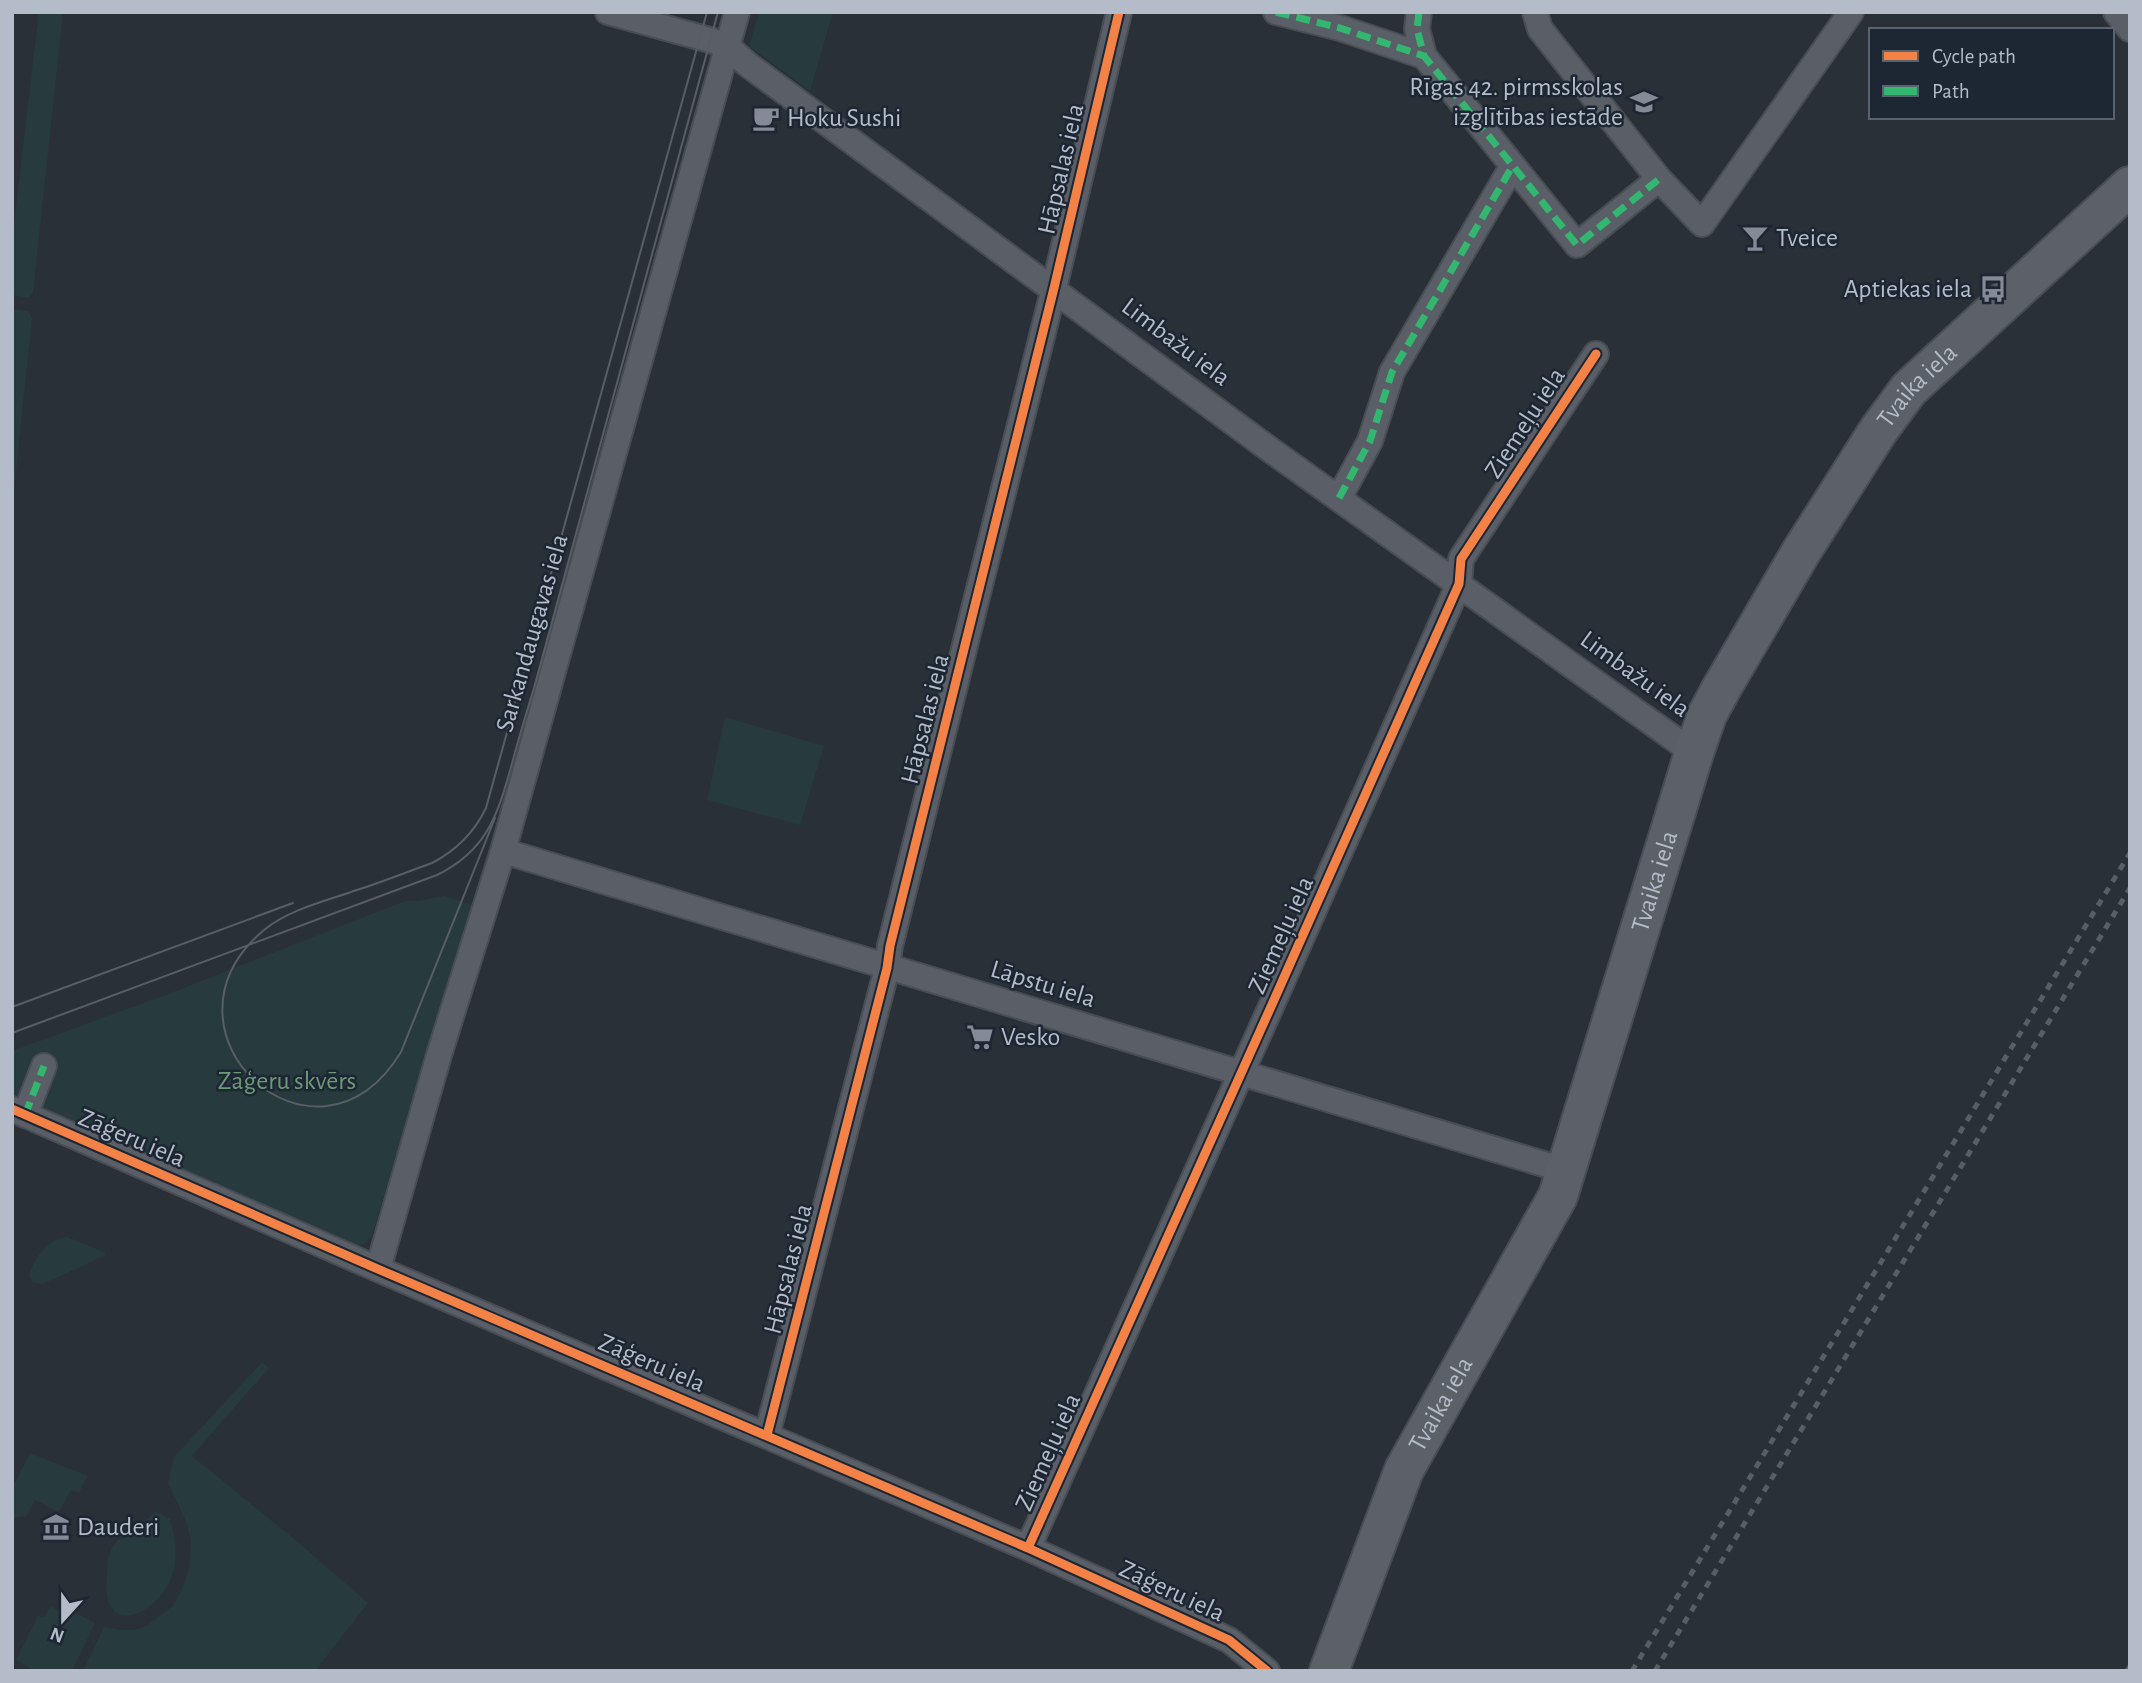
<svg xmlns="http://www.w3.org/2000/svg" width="2142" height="1683" viewBox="0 0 2142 1683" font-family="'Alegreya Sans',sans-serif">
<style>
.green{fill:#273a3e}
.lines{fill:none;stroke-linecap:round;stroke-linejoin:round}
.street-casing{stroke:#484c53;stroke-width:28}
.primary-casing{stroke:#484c55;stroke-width:42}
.street{stroke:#5a5e66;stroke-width:24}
.primary{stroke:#5c6168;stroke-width:38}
.tram{stroke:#595d64;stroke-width:2}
.rail{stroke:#595d64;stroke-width:5;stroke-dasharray:7 7;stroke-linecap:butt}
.quiet{stroke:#33b770;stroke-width:7;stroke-dasharray:14 7;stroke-linecap:butt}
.cycleway-casing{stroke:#1d2633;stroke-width:13}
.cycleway{stroke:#f48246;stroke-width:9}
.labels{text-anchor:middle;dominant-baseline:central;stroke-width:5;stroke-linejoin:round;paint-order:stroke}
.poi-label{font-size:26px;fill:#b4bcc9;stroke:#1d2633;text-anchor:start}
.street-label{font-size:26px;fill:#b4bcc9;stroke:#1d2633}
.park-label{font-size:26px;fill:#6b9a76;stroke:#1d2633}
</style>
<rect width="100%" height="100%" fill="#2a3038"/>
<path class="green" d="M 39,12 L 63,12 L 33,293 L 28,298 L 12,295 L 12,240 Z
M 759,12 L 833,12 L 810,91 L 749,46 Z
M 12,309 L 28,311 L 32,319 L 12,509 Z
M 725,717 L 824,746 L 800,825 L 707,800 Z
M 444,896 L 474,905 L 416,1088 L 372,1236 L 363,1245 L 353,1246 L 12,1099 L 12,1051 L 171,993 L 405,901 L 416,901 Z
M 67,1237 L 104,1252 L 106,1255 L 43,1284 L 32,1282 L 29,1275 C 35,1258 47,1239 67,1237 Z
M 262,1362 L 269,1368 L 192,1456 L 293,1538 L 368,1603 L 315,1671 L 83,1671 L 104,1627 L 121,1630 L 135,1630 L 148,1625 L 174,1605 L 184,1584 L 190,1566 L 191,1542 L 187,1523 L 168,1483 L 174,1457 Z
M 30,1453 L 88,1476 L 79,1493 L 71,1490 L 59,1512 L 35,1500 L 26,1517 L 22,1516 L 14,1518 L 12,1522 L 12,1488 Z
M 156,1511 L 170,1519 C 175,1536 178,1555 173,1573 C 161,1614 99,1643 107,1574 C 108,1559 107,1553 118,1540 L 127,1537 Z
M 51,1606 L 66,1618 L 72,1616 L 74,1612 L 95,1623 L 72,1671 L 35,1671 L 16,1660 L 38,1616 L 44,1617 Z"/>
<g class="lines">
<defs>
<path id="street" d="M 608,12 L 710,40 L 727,46 L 747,64 L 1265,446 L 1694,753
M 1276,12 L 1340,28 L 1424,56
M 1419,12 L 1417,29 L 1424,56 L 1577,245 L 1659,179
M 1535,12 L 1540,29 L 1659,179 L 1702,224 L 1851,12
M 2116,12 L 2130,29
M 1339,498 L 1370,441 L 1392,372 L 1512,167
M 503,851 L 1567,1171
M 12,1109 L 387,1273 L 1028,1548 L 1229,1640 L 1267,1671
M 25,1115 L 44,1066
M 378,1269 L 439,1055 L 503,851 L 737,12
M 767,1435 L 887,968 L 890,946 L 1054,288 L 1119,12
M 1028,1548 C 1172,1227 1317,906 1459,584 L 1461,559 L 1596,354"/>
<g id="primary">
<path id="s1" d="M 1329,1671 L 1404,1470 L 1558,1196 L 1694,753 L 1707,715 L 1721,689 L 1801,552 L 1878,431 L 1909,389 L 2130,186"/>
</g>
</defs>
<use href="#street" class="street-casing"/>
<use href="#primary" class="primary-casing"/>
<use href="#street" class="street"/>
<use href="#primary" class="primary"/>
<path class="tram" d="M 495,818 L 401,1052 C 316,1191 143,1032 264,930 C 290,909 326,901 357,890 C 382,882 407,872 432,863 C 457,850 474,833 486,808 L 707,12
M 12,1007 L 293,903
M 12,1033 L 437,875 C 486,851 497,817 511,767 C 518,740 526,714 534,688 L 718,12"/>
<path class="rail" d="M 1632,1671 L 2130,853
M 1655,1671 L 2130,888
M 2127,1671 L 2130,1666"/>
<path class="quiet" d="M 1276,12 L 1340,28 L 1424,56
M 1419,12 L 1417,29 L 1424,56 L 1577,245 L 1659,179
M 1339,498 L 1370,441 L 1392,372 L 1512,167
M 25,1115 L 44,1066"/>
<defs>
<path id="cycleway" d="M 12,1109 L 387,1273 L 1028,1548 L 1229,1640 L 1267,1671
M 767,1435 L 887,968 L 890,946 L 1054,288 L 1119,12
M 1028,1548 C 1172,1227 1317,906 1459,584 L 1461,559 L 1596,354"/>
</defs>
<use href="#cycleway" class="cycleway-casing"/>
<use href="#cycleway" class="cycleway"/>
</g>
<defs>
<symbol id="school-bare" viewBox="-9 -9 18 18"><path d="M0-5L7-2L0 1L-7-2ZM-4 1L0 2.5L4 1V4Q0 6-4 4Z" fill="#848b96" stroke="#1d2633" stroke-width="2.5" paint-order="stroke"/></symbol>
<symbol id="cafe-bare" viewBox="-9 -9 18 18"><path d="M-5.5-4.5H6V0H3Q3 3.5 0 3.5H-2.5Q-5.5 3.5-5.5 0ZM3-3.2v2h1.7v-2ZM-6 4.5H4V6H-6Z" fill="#848b96" stroke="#1d2633" stroke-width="2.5" paint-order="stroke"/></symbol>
<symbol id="bar-bare" viewBox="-9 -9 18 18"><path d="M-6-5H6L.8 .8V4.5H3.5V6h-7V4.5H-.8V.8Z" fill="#848b96" stroke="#1d2633" stroke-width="2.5" paint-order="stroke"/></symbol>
<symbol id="bus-bare" viewBox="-9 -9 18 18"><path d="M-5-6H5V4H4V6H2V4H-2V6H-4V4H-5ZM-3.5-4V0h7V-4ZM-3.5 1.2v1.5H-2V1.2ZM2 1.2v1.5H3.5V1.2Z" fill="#848b96" stroke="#1d2633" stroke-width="2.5" paint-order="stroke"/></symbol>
<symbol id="supermarket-bare" viewBox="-9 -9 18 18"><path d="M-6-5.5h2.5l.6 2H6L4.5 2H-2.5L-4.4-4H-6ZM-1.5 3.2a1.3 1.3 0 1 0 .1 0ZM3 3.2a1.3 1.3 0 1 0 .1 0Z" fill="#848b96" stroke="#1d2633" stroke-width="2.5" paint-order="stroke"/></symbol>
<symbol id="museum-bare" viewBox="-9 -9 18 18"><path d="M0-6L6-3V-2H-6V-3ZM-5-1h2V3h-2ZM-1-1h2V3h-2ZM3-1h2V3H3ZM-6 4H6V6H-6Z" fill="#848b96" stroke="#1d2633" stroke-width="2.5" paint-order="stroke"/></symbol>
</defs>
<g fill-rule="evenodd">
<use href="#school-bare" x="1625" y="83" width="38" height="38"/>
<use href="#cafe-bare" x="747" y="99" width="38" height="38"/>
<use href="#bar-bare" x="1736" y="219" width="38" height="38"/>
<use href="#bus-bare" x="1974" y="270" width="38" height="38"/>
<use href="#supermarket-bare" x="961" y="1018" width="38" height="38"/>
<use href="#museum-bare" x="37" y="1508" width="38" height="38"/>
</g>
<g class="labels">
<g class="poi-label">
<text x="1623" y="87" text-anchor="end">Rīgas 42. pirmsskolas<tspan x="1623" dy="30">izglītības iestāde</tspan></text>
<text x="787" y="118">Hoku Sushi</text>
<text x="1776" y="238">Tveice</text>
<text x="1972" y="289" text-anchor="end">Aptiekas iela</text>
<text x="1001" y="1037">Vesko</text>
<text x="77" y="1527">Dauderi</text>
</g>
<g class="street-label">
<text transform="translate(1061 169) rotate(-77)">Hāpsalas iela</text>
<text transform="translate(1176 342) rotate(37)">Limbažu iela</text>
<text stroke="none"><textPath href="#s1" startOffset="1424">Tvaika iela</textPath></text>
<text transform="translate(1525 423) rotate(-57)">Ziemeļu iela</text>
<text transform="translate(532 633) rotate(-74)">Sarkandaugavas iela</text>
<text transform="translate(1635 674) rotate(36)">Limbažu iela</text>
<text transform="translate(925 719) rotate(-76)">Hāpsalas iela</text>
<text stroke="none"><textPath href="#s1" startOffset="858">Tvaika iela</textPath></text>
<text transform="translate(1281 935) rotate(-66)">Ziemeļu iela</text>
<text transform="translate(1043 984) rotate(17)">Lāpstu iela</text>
<text transform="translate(132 1138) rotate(23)">Zāģeru iela</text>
<text transform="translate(788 1269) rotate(-76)">Hāpsalas iela</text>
<text transform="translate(652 1363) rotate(23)">Zāģeru iela</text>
<text stroke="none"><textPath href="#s1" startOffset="290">Tvaika iela</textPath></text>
<text transform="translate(1048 1452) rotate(-66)">Ziemeļu iela</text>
<text transform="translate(1172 1591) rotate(25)">Zāģeru iela</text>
</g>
<g class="park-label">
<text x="287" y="1081">Zāģeru skvērs</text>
</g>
</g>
<rect width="2142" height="1683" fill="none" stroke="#b4bcc9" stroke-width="28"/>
<rect x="1869" y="28" width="245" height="91" fill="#1d2633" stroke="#59626f" stroke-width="2"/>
<rect x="1883" y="51" width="35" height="10" fill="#f48246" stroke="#59626f" stroke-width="2"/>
<text x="1932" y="63" font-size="21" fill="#b4bcc9">Cycle path</text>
<rect x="1883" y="86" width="35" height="10" fill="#33b770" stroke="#59626f" stroke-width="2"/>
<text x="1932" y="98" font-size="21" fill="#b4bcc9">Path</text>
<g transform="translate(63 1620) rotate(201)" stroke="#1d2633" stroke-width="5" paint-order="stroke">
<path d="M0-5L12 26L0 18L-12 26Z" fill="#b4bcc9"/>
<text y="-10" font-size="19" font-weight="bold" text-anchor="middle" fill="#b4bcc9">N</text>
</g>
</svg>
